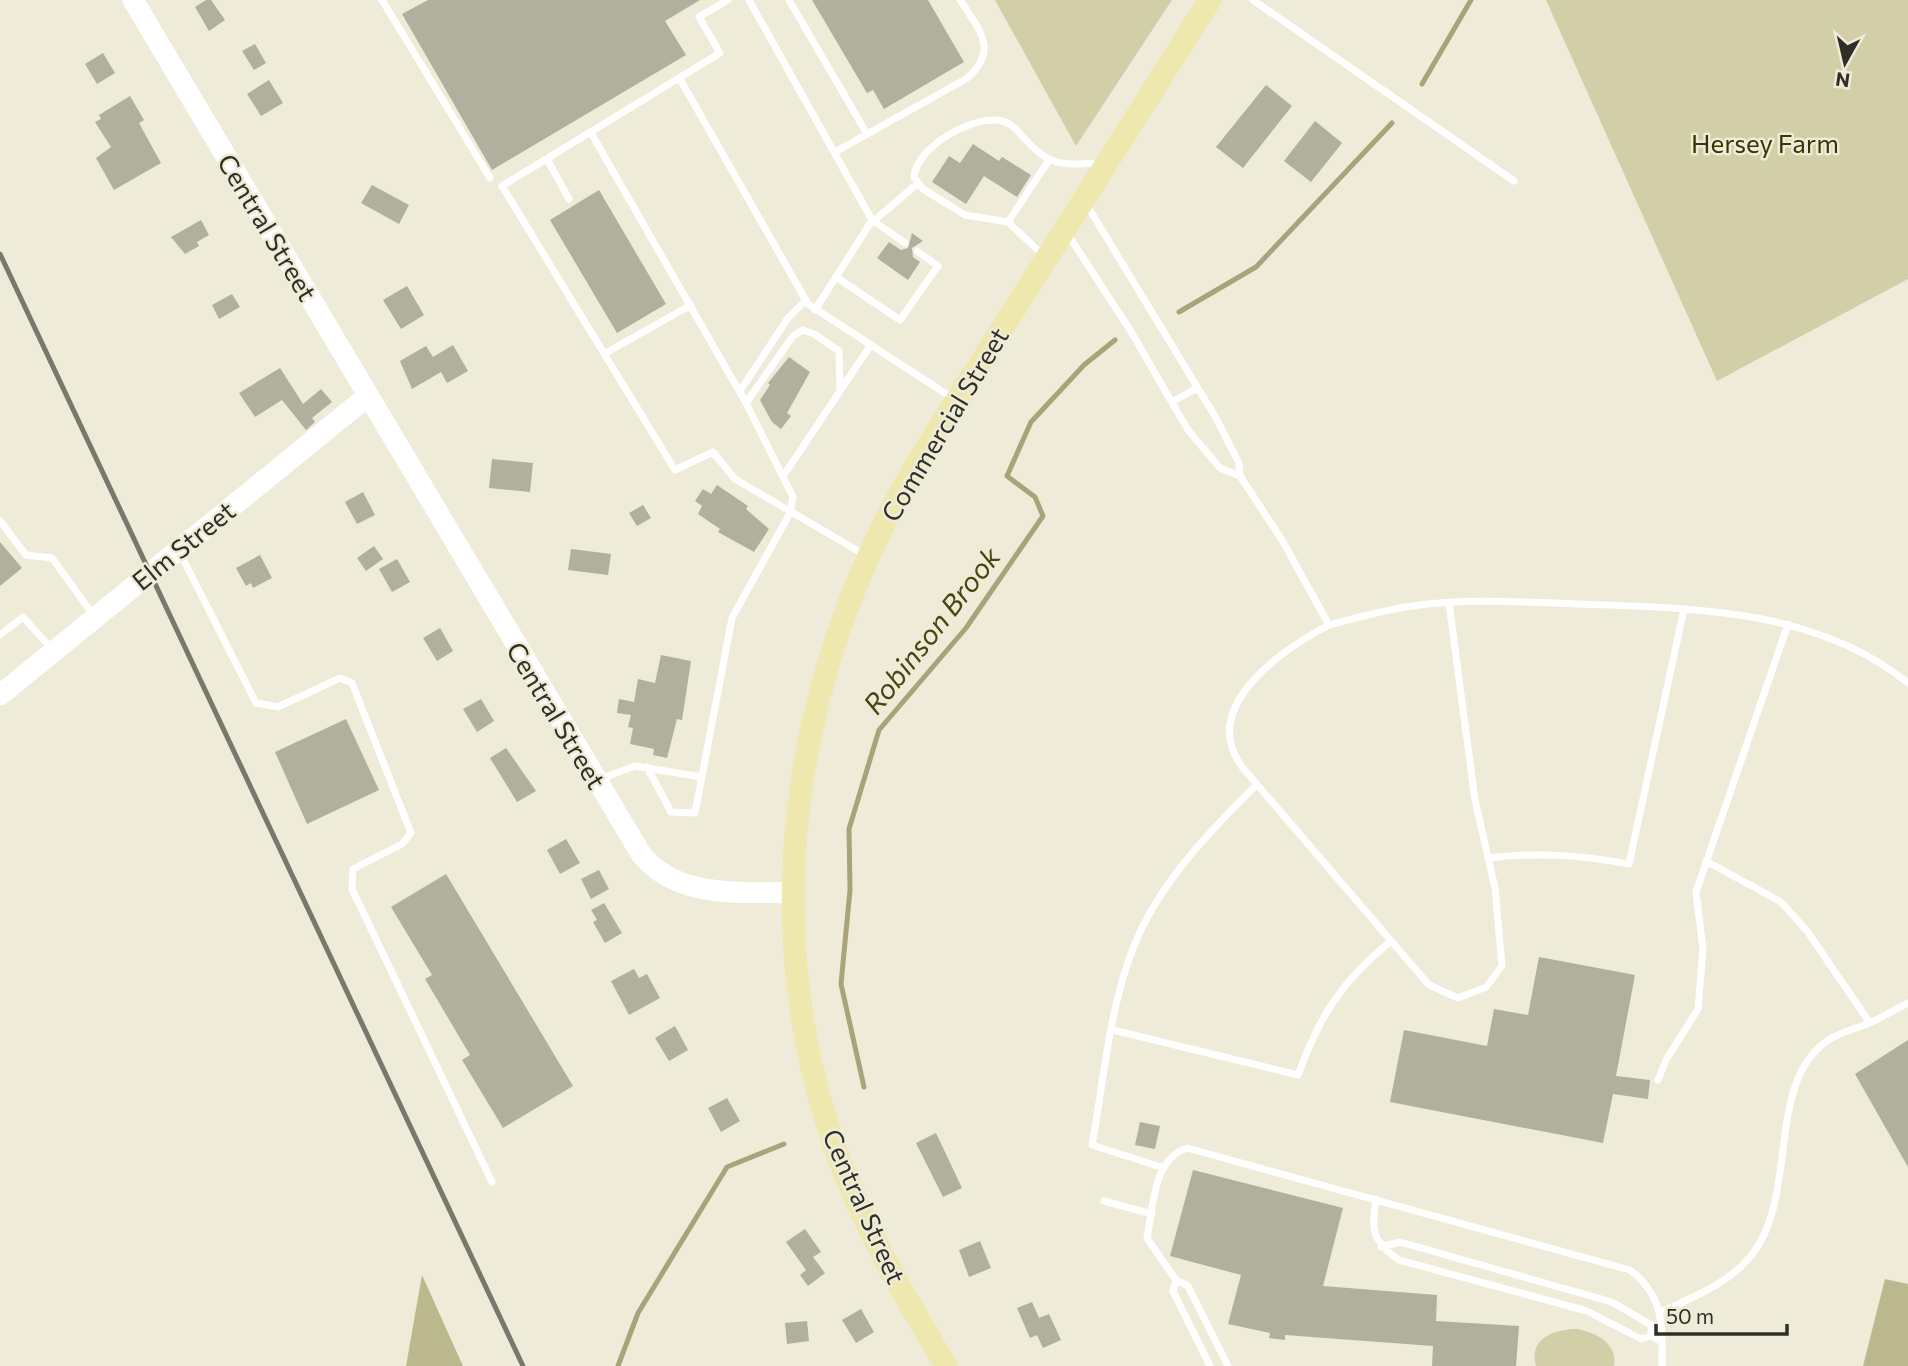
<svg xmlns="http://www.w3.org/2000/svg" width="1908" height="1366" viewBox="0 0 1908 1366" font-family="Commissioner,sans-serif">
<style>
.green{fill:#d1cea8}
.forest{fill:#bcb88e}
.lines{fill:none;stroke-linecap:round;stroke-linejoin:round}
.stream{stroke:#a8a37b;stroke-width:5}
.building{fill:#b1af9d}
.lane{stroke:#fff;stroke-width:7}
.secondary{stroke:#fff;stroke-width:21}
.primary{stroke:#eee8af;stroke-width:23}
.rail{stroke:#79786c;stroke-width:5}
.labels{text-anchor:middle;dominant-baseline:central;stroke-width:5;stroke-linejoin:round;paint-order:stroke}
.park-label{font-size:26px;fill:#3a3400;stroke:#eeecd8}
.street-label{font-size:26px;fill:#2f2f27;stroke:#eeecd8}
.water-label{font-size:28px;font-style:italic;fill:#4a4411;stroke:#eeecd8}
</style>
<rect width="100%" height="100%" fill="#eeecd8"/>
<path class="green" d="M 995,0 L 1172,0 L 1076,146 Z
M 1546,0 L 1908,0 L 1908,279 L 1717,381 Z
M 1578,1329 C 1597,1333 1618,1344 1614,1366 L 1536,1366 C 1528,1338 1555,1329 1578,1329 Z"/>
<path class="forest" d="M 422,1275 L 463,1366 L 406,1366 Z
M 1885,1279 L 1908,1284 L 1908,1366 L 1863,1366 Z"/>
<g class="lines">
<path class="stream" d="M 1422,84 L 1471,0
M 1179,312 L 1256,267 L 1392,123
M 864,1087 L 841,984 L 850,890 L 849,829 L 879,730 L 966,628 L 1043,516 L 1035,497 L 1007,476 L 1031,422 L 1084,365 L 1115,340
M 618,1366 L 638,1313 L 727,1167 L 784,1144"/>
</g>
<path class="building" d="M 206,0 L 211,0 L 225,20 L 209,31 L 195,7 Z
M 428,0 L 700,0 L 665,21 L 686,55 L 492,170 L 402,14 Z
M 812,0 L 928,0 L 964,62 L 884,109 L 873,90 L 867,93 Z
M 255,44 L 266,63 L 254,70 L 242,51 Z
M 103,53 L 115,73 L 97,84 L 85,64 Z
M 269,80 L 283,103 L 261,116 L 247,94 Z
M 1266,85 L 1292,106 L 1243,168 L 1216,147 Z
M 130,96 L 144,120 L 139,123 L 161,163 L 114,190 L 96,158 L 111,147 L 95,122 L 101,119 L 99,115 Z
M 1315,121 L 1342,143 L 1311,182 L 1284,161 Z
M 973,144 L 999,161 L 1002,157 L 1031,175 L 1017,197 L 984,176 L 966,204 L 932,182 L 949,156 L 960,163 Z
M 372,185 L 409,205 L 399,224 L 361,203 Z
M 599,190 L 666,304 L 617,333 L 550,220 Z
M 201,220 L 209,235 L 197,242 L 199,246 L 185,254 L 171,237 Z
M 912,233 L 923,241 L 912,248 L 913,257 L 920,262 L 908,280 L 877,258 L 889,242 L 901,250 L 908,248 Z
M 407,286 L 424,315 L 401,329 L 383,300 Z
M 232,294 L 240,307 L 219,319 L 212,305 Z
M 453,345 L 468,371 L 447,383 L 441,372 L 412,389 L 400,361 L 426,346 L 433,357 Z
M 789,357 L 810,372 L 787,413 L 791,416 L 781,429 L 772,422 L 760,400 L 770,385 L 768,383 Z
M 280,368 L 303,404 L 321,389 L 332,402 L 312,418 L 315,422 L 306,430 L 282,400 L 255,417 L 239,393 Z
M 492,459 L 533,463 L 530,492 L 489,488 Z
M 717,485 L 748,506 L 746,509 L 769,529 L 754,552 L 718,532 L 720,529 L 698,514 L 702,506 L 695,501 L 703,489 L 711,494 Z
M 363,492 L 375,515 L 357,524 L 345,502 Z
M 643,505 L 651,518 L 637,526 L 629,513 Z
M 0,542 L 22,568 L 0,586 Z
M 374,546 L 383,559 L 366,571 L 357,558 Z
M 571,549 L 611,554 L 608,575 L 568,570 Z
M 260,555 L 272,578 L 253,588 L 251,583 L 246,586 L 236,568 Z
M 397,559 L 410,582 L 392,592 L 379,569 Z
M 440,628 L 453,651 L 437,661 L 423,638 Z
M 661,655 L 691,661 L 682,720 L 677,719 L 667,758 L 653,755 L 654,749 L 630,744 L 633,728 L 628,727 L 631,715 L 617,713 L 619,699 L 634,702 L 638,679 L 655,683 Z
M 481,699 L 494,721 L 477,732 L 463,709 Z
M 346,719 L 379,790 L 307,824 L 275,752 Z
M 506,748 L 536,791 L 517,802 L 490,758 Z
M 566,839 L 580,863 L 560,874 L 547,850 Z
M 599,870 L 609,889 L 591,899 L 581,879 Z
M 446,874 L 573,1086 L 503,1128 L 462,1060 L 470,1055 L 425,979 L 432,975 L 391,907 Z
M 604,903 L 622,933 L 605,943 L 593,922 L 597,920 L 591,910 Z
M 1539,957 L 1635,975 L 1616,1076 L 1650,1080 L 1648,1099 L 1613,1094 L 1603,1143 L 1390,1102 L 1404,1030 L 1487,1046 L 1494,1009 L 1528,1015 Z
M 634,969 L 639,978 L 647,974 L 660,998 L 629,1015 L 611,981 Z
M 675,1026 L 688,1050 L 669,1061 L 655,1038 Z
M 1908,1040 L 1908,1167 L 1855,1074 Z
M 727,1098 L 740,1121 L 721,1132 L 708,1108 Z
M 1140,1122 L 1160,1126 L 1155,1149 L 1135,1145 Z
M 936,1133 L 962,1188 L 943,1197 L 916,1143 Z
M 1193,1170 L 1343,1208 L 1323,1286 L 1437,1295 L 1436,1321 L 1519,1326 L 1516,1366 L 1432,1366 L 1433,1346 L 1285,1335 L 1285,1340 L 1269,1338 L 1270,1333 L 1228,1324 L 1241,1275 L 1170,1256 Z
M 805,1229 L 821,1252 L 813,1257 L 825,1273 L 808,1286 L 800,1275 L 806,1270 L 786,1242 Z
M 980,1241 L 991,1268 L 969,1277 L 959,1250 Z
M 1032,1302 L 1039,1318 L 1049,1314 L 1061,1340 L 1043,1348 L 1037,1335 L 1030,1338 L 1017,1308 Z
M 861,1309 L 874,1332 L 856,1343 L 842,1320 Z
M 807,1321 L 809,1341 L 787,1344 L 785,1323 Z"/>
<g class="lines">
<path class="lane" d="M 382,0 L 490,178
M 728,0 L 699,17 L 720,53 L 502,186 L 675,470 L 713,452 L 735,479 L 865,555
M 749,0 L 872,220 L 905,243
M 789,0 L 867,134
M 1253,0 L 1514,181
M 680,79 L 808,304 L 954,399
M 591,133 L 746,403 L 793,497 L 790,513 L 732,618 L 695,813 L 671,812 L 647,767
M 835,152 L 966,79 C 1000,51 979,29 960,0
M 547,159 L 569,199
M 1085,202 L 1216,418 L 1239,463 L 1240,476 L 1282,540 L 1329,625 C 1356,618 1384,610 1412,606 C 1466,598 1523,602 1577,604 C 1691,608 1815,608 1908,683
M 1008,222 L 1049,160
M 1067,233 L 1130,330 L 1188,430 L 1220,468 L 1240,476
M 1045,257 L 1008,222 L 965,215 L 923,189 L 914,177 C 916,147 974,114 1002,121 C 1011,123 1017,130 1023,137 C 1050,167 1061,165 1100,163
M 836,277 L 900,320 L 938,266 L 917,251
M 815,310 L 869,225 L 917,184
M 604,354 L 691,305
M 740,391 L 788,318 L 805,301
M 1172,402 L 1197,388
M 746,403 L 793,336 L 803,330 L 814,334 L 839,351 L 840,391
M 784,475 L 870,346
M 0,521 L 26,555 L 52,558 L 93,615
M 180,553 L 256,703 L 278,707 L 340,678 L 352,683 L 411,833 L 402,844 L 353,869 L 352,889 L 492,1182
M 1329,625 C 1281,650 1197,708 1243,768 L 1429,985 L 1458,998 L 1486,987 L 1502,966 L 1495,888 L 1475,800 L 1449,603
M 0,635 L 23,617 L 52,649
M 598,780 L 635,766 L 702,777
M 1488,858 C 1538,852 1581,855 1629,864 L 1684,609
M 1706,861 L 1781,902 L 1807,931 L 1870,1023 L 1908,1003
M 1113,1030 L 1298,1075 C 1320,1015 1341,982 1391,941
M 1658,1080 L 1666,1060 L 1698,1009 L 1703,949 L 1696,892 L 1788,624
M 1164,1168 L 1092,1145 C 1104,1080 1109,1008 1134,946 C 1159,883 1210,831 1257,784
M 1376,1199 C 1371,1231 1372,1241 1399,1260 L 1587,1311 L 1641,1339 L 1651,1336 L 1662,1342
M 1104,1201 L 1152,1214
M 1381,1247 L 1400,1242 L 1612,1302 L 1651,1325 L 1651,1336
M 1176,1280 L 1173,1291 L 1210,1366
M 1659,1313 C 1691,1298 1726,1285 1749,1258 C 1801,1199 1763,1081 1830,1039 C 1841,1032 1857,1028 1870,1023
M 1228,1366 L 1188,1286 L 1176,1280 L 1147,1238 C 1153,1208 1153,1159 1187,1148 L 1630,1270 C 1665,1297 1662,1326 1662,1366"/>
<path class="secondary" d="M 133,0 L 641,854 C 678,900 741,891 794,893
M 0,695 L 368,396"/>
<path class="primary" d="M 946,1366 C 908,1302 870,1238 843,1169 C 752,932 791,674 919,460 L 1210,0"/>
<path class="rail" d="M 0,254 L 523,1366"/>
</g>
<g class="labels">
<g class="park-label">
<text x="1765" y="142">Hersey Farm</text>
</g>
<g class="street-label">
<text transform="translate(268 227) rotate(59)">Central Street</text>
<text transform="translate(944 424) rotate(-59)">Commercial Street</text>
<text transform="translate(183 545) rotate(-39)">Elm Street</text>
<text transform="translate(557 715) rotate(59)">Central Street</text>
<text transform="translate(865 1206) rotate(66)">Central Street</text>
</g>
<g class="water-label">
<text transform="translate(931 630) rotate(-52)">Robinson Brook</text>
</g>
</g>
<g transform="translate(1845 63) rotate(188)" stroke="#eeecd8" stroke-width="5" paint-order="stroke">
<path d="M0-5L12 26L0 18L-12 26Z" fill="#2f2f27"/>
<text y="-10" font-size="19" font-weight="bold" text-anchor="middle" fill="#2f2f27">N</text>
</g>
<path d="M1656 1324v10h131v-10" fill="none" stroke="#2f2f27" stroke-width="3.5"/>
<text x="1666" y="1324" font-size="21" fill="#2f2f27" stroke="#eeecd8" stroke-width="5" paint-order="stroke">50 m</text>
</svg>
